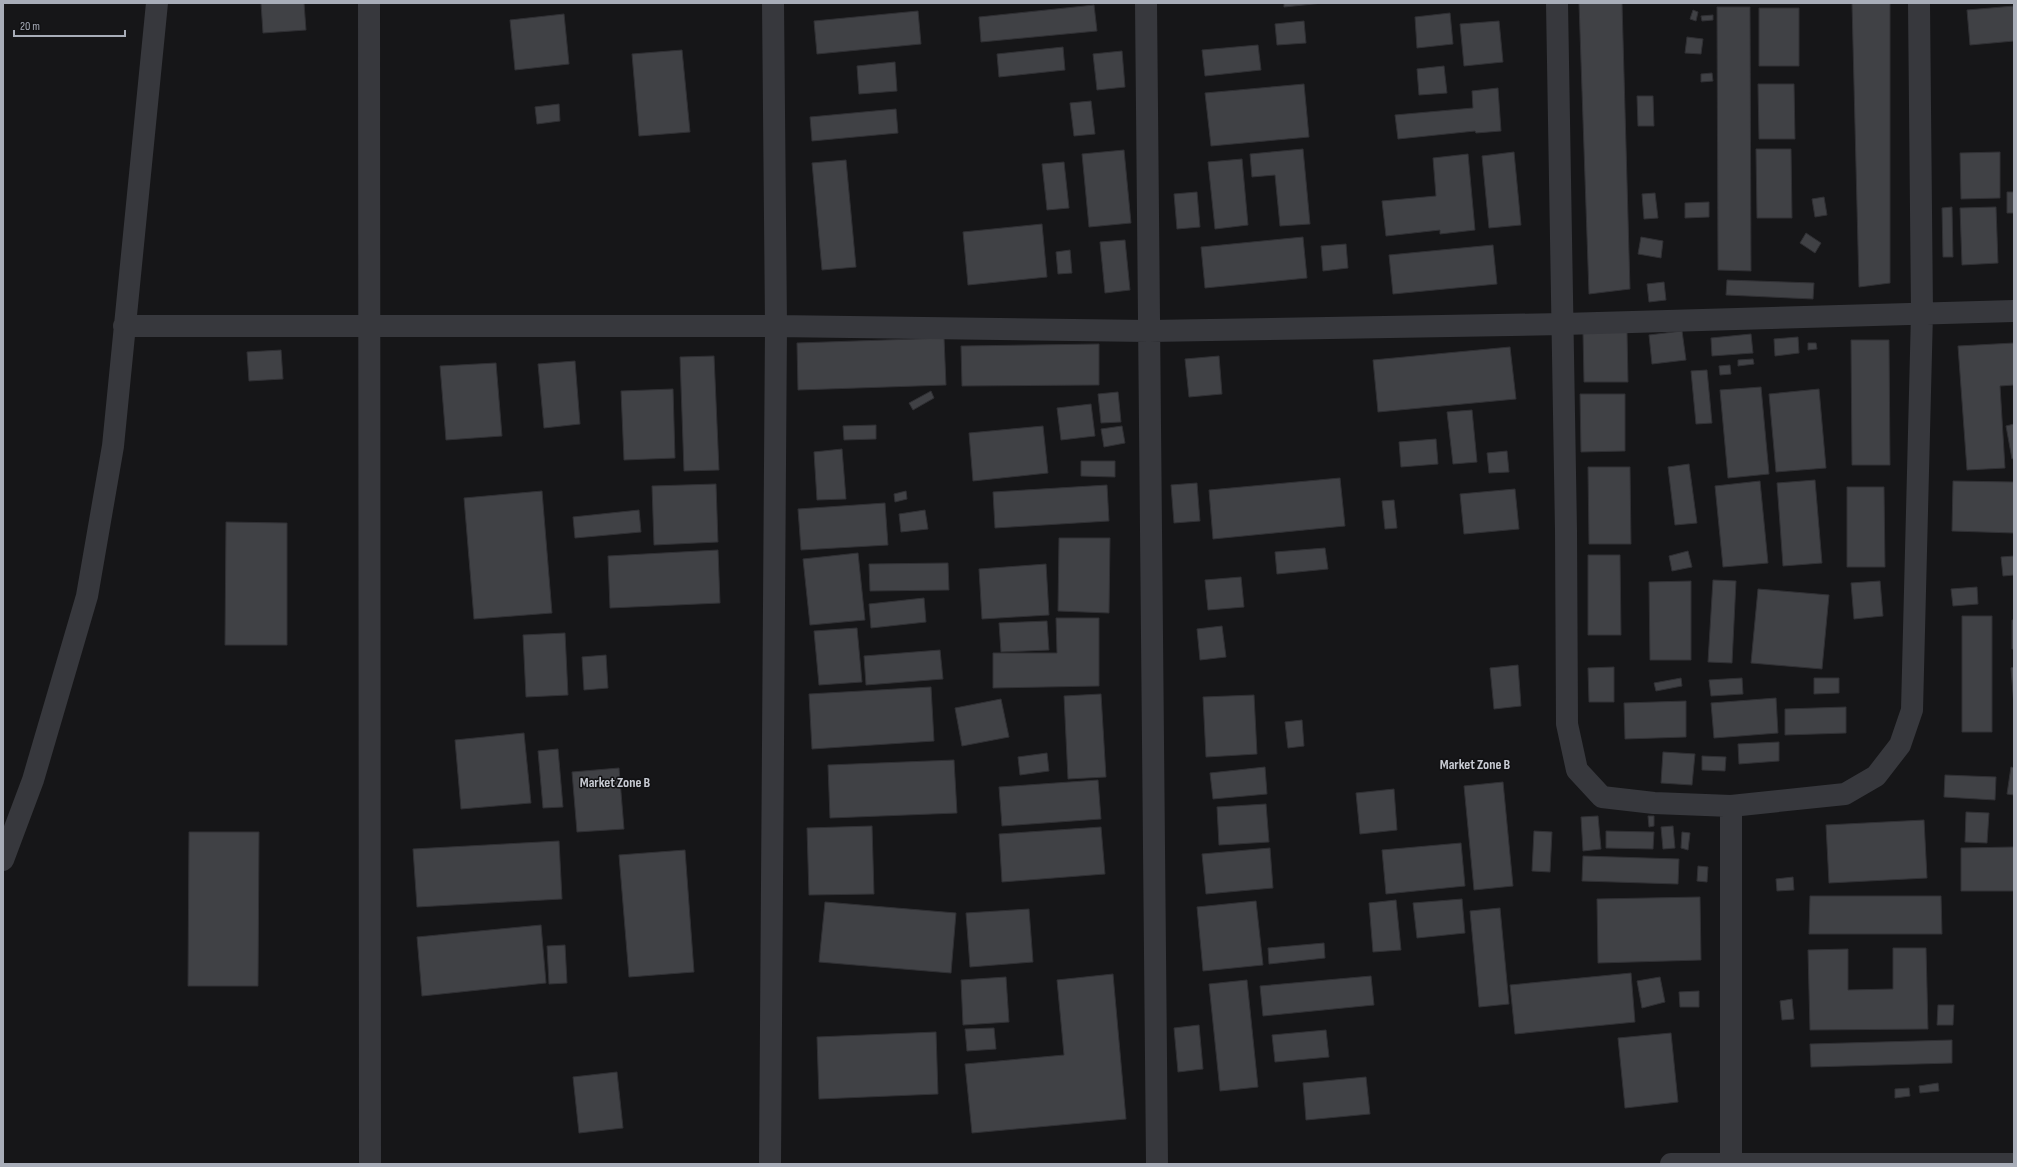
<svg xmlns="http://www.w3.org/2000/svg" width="2017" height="1167" viewBox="0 0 2017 1167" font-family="'Sofia Sans Condensed',sans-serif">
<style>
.building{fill:#404145;stroke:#303034}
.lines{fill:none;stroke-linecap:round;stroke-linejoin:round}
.minor{stroke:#37383d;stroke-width:22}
.labels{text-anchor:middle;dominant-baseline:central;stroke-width:3;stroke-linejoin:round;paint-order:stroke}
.quarter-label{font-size:14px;font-weight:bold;fill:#c9ccd4;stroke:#111113}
</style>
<rect width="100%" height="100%" fill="#161618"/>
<path class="building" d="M 261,3 L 304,3 L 306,30 L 263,33 Z
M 1284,3 L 1323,3 L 1284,7 Z
M 1579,3 L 1622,3 L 1630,289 L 1589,294 Z
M 1852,3 L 1890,3 L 1890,283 L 1859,287 Z
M 1094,5 L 1097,31 L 981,42 L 979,17 Z
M 2014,6 L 2014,41 L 1970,45 L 1967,10 Z
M 1717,7 L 1750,7 L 1751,271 L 1718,270 Z
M 1759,8 L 1799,8 L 1799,66 L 1759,66 Z
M 1693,10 L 1698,12 L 1696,21 L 1690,19 Z
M 918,11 L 921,44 L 817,54 L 814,21 Z
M 1450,13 L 1453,44 L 1417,48 L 1415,17 Z
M 564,14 L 569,64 L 515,70 L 510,20 Z
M 1713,15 L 1713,20 L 1702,21 L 1701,16 Z
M 1304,21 L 1306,43 L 1277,45 L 1275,24 Z
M 1499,21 L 1503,62 L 1464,66 L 1460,24 Z
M 1687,37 L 1703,39 L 1701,54 L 1685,53 Z
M 1258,45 L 1261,70 L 1205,76 L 1202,50 Z
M 1063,47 L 1065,70 L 999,77 L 997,54 Z
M 682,50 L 690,132 L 639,136 L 632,54 Z
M 1122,51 L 1125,87 L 1097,90 L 1093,54 Z
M 895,62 L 897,91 L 859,94 L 857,66 Z
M 1444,66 L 1447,93 L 1419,95 L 1417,69 Z
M 1712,73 L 1713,81 L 1701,82 L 1701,74 Z
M 1304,84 L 1309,137 L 1211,146 L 1205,93 Z
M 1758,84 L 1794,84 L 1795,139 L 1759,139 Z
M 1498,88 L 1501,131 L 1476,133 L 1475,131 L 1398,139 L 1395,115 L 1473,108 L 1472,91 Z
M 1637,96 L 1653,96 L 1654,126 L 1638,126 Z
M 1091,101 L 1095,134 L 1074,136 L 1070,103 Z
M 559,104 L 560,121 L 537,124 L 535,107 Z
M 896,109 L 898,133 L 812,141 L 810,117 Z
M 1303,149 L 1310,224 L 1280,226 L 1275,175 L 1252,177 L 1250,154 Z
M 1756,149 L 1791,149 L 1792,218 L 1757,218 Z
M 1124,150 L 1131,223 L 1089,227 L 1082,154 Z
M 1514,152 L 1521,225 L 1489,228 L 1482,156 Z
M 2000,152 L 2000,198 L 1961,199 L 1960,153 Z
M 1468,154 L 1475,230 L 1440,234 L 1440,230 L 1386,236 L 1382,201 L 1436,196 L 1433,158 Z
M 1242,159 L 1248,225 L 1215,229 L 1208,162 Z
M 846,160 L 856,267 L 822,270 L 812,163 Z
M 1064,162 L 1069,208 L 1047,210 L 1042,164 Z
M 1197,192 L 1200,227 L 1177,229 L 1174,194 Z
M 2007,192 L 2014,192 L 2014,213 L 2007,213 Z
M 1655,193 L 1658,218 L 1644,219 L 1642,194 Z
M 1824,197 L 1827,215 L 1815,217 L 1812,199 Z
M 1709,202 L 1709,217 L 1685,218 L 1685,203 Z
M 1952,207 L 1953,257 L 1943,257 L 1942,208 Z
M 1996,207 L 1998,263 L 1962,265 L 1960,208 Z
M 1042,224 L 1047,277 L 968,285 L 963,232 Z
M 1806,233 L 1821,243 L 1815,253 L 1800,243 Z
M 1303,237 L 1307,278 L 1205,288 L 1201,247 Z
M 1641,237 L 1663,241 L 1661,258 L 1638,254 Z
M 1125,240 L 1130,290 L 1105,293 L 1100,242 Z
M 1346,244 L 1348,268 L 1323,271 L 1321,246 Z
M 1493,245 L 1497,284 L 1393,294 L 1389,255 Z
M 1070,250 L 1072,273 L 1058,274 L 1056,252 Z
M 1727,280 L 1814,283 L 1813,299 L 1726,295 Z
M 1664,282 L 1666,300 L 1649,302 L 1647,284 Z
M 1682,331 L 1686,360 L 1652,364 L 1649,335 Z
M 1583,332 L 1627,332 L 1628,382 L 1584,382 Z
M 1751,334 L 1753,353 L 1712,356 L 1711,338 Z
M 1798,337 L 1799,353 L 1775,356 L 1774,339 Z
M 944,338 L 946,385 L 798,390 L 797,343 Z
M 1851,340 L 1889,340 L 1890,465 L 1852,465 Z
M 1808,343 L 1816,343 L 1817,349 L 1808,350 Z
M 2014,343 L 2014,385 L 2000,386 L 2005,468 L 1967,470 L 1958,346 Z
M 1099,344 L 1099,385 L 962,386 L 961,346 Z
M 1510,347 L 1516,399 L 1378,412 L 1373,360 Z
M 281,350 L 283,379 L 249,381 L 247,352 Z
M 714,356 L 719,470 L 684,471 L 680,357 Z
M 1219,356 L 1222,394 L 1189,397 L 1185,359 Z
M 1753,359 L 1754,364 L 1738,366 L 1738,360 Z
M 575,361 L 580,424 L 544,428 L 538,364 Z
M 496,363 L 502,436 L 446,440 L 440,366 Z
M 1730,365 L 1731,374 L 1720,375 L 1719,366 Z
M 1707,370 L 1712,423 L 1696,424 L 1691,371 Z
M 1761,387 L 1769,474 L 1728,478 L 1720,390 Z
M 673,389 L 675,458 L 624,460 L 621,391 Z
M 1819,389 L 1826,468 L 1776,472 L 1769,394 Z
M 931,391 L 934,398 L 913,410 L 909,403 Z
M 1118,392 L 1121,422 L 1101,423 L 1098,394 Z
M 1580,394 L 1625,394 L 1625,451 L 1581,452 Z
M 1091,404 L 1095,436 L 1061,440 L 1057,408 Z
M 1472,410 L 1477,462 L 1453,464 L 1447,412 Z
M 2014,424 L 2014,458 L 2012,459 L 2006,426 Z
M 876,425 L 876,439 L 844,440 L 843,426 Z
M 1043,426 L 1048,473 L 973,481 L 969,433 Z
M 1122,426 L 1125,443 L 1104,447 L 1101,429 Z
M 1436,439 L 1438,464 L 1401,467 L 1399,442 Z
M 842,449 L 846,499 L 817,500 L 814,452 Z
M 1507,451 L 1509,472 L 1489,473 L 1487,453 Z
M 1081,461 L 1115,461 L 1115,477 L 1081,476 Z
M 1689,464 L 1697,523 L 1675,525 L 1668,467 Z
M 1588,467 L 1630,467 L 1631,544 L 1589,544 Z
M 1340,478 L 1345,526 L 1213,539 L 1209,490 Z
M 1815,480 L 1822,563 L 1783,566 L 1777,483 Z
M 1760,481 L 1768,563 L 1723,567 L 1715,486 Z
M 1953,481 L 2014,482 L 2014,533 L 1952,531 Z
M 1197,483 L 1200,521 L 1174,523 L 1171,485 Z
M 716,484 L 718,542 L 654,545 L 652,486 Z
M 1107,485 L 1109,521 L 995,528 L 993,492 Z
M 1847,487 L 1884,487 L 1885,567 L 1847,567 Z
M 1515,489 L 1519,529 L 1464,534 L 1460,494 Z
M 542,491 L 552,613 L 474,619 L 464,498 Z
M 906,491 L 907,499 L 895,502 L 894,494 Z
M 1394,500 L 1397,528 L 1385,529 L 1382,501 Z
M 885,503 L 888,545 L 801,550 L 798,509 Z
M 639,510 L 641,532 L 575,538 L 573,517 Z
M 925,510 L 928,529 L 901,532 L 899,514 Z
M 226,522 L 287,523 L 287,645 L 225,645 Z
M 1059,538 L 1110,538 L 1109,613 L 1058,611 Z
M 1325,548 L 1328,569 L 1277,574 L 1275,552 Z
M 718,550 L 720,603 L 610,608 L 608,556 Z
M 1688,551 L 1692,567 L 1672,571 L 1669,556 Z
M 858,553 L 865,620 L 810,625 L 803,559 Z
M 1588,555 L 1620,555 L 1621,635 L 1588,635 Z
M 2014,556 L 2014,575 L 2003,576 L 2001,557 Z
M 948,563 L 949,590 L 870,591 L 869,564 Z
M 1046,564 L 1049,615 L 982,619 L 979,569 Z
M 1241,577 L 1244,607 L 1208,610 L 1205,580 Z
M 1713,580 L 1736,581 L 1732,663 L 1708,662 Z
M 1691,581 L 1691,660 L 1650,660 L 1649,582 Z
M 1880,581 L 1883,616 L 1854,619 L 1851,583 Z
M 1977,587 L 1978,604 L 1953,606 L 1951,589 Z
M 1758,589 L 1829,595 L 1822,669 L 1751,663 Z
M 924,598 L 926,622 L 871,628 L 869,604 Z
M 1962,616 L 1992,616 L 1992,732 L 1962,732 Z
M 1056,618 L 1099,618 L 1099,686 L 993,688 L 993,653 L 1057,653 Z
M 2012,620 L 2014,620 L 2014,649 L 2012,649 Z
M 1047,621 L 1049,650 L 1001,652 L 999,623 Z
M 1222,626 L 1226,657 L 1200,660 L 1197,629 Z
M 857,628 L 862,682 L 819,685 L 814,631 Z
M 565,633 L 568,695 L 526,697 L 523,635 Z
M 940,650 L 943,679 L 866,685 L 864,656 Z
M 606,655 L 608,688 L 584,690 L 582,657 Z
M 1518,665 L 1521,706 L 1494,709 L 1490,668 Z
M 1614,667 L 1614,702 L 1589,702 L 1588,668 Z
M 2014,667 L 2014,706 L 2011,668 Z
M 1681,678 L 1682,686 L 1656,691 L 1654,683 Z
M 1742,678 L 1743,694 L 1711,696 L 1709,680 Z
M 1814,678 L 1839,678 L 1839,693 L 1814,694 Z
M 931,687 L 934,741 L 812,749 L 809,694 Z
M 1101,694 L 1106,777 L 1068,779 L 1064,696 Z
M 1254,695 L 1257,754 L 1206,757 L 1203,697 Z
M 1776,698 L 1778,733 L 1714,738 L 1711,703 Z
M 1001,699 L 1009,737 L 962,746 L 955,708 Z
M 1686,701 L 1686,737 L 1625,739 L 1624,703 Z
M 1846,707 L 1846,733 L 1785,735 L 1785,709 Z
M 1302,720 L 1304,746 L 1288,748 L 1285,722 Z
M 524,733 L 531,803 L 461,809 L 455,740 Z
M 1779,742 L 1779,761 L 1739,764 L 1738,744 Z
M 558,749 L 563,807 L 543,808 L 538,751 Z
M 1663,752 L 1695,754 L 1692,785 L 1661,783 Z
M 1047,753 L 1049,771 L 1020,775 L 1018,757 Z
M 1702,756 L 1726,757 L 1725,771 L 1702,770 Z
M 954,760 L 957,813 L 830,818 L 828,765 Z
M 1265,767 L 1267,794 L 1213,799 L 1210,773 Z
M 2011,767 L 2014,768 L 2014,795 L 2007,794 Z
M 619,768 L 624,829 L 577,832 L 572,772 Z
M 1945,775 L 1996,777 L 1995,800 L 1944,797 Z
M 1098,780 L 1101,819 L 1002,826 L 999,787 Z
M 1503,782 L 1513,886 L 1474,890 L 1464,786 Z
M 1394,789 L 1397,830 L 1360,834 L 1356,793 Z
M 1266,804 L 1269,842 L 1219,845 L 1217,807 Z
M 1966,812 L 1989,813 L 1987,843 L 1965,842 Z
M 1598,816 L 1601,849 L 1583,851 L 1581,817 Z
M 1648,816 L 1654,816 L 1654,826 L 1649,827 Z
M 1924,820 L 1927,878 L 1829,883 L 1826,825 Z
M 872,826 L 874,894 L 809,895 L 807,828 Z
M 1673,826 L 1675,848 L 1663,849 L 1661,827 Z
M 1101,827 L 1105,874 L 1002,882 L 999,834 Z
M 1534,831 L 1552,832 L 1550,872 L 1532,871 Z
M 1606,831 L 1654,832 L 1653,849 L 1606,848 Z
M 189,832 L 259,832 L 258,986 L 188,986 Z
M 1682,832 L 1690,833 L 1688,850 L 1681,848 Z
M 559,841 L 562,899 L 417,907 L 413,849 Z
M 1461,843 L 1465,886 L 1386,894 L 1382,850 Z
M 2014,847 L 2014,891 L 1961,891 L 1961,848 Z
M 1270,848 L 1273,888 L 1206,894 L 1202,854 Z
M 685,850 L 694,972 L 629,977 L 619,855 Z
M 1583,856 L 1679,859 L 1678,884 L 1582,881 Z
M 1698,866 L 1708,867 L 1707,882 L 1697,881 Z
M 1793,877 L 1794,890 L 1777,891 L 1776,879 Z
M 1810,896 L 1941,896 L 1942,934 L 1809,934 Z
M 1700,897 L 1701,960 L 1598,963 L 1597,899 Z
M 1462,899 L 1465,933 L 1417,938 L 1413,903 Z
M 1396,900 L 1401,950 L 1373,952 L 1369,903 Z
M 1256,901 L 1263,965 L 1203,971 L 1197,907 Z
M 825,902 L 956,913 L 951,973 L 819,962 Z
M 1500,908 L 1509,1004 L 1479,1007 L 1470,911 Z
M 1029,909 L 1033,962 L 970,967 L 966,913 Z
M 541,925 L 546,983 L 422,996 L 417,937 Z
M 1324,943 L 1325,958 L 1269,964 L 1268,948 Z
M 565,945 L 567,983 L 549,984 L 547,946 Z
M 1893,948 L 1926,948 L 1928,1029 L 1810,1030 L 1808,950 L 1848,949 L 1848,990 L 1893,989 Z
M 1631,973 L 1635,1022 L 1515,1034 L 1510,985 Z
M 1113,974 L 1126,1119 L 972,1133 L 965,1064 L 1064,1055 L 1057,980 Z
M 1371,976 L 1374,1005 L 1263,1016 L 1260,986 Z
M 1006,977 L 1009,1022 L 963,1025 L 961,980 Z
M 1660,977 L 1665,1002 L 1642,1008 L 1637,981 Z
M 1247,980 L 1258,1087 L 1220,1091 L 1209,984 Z
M 1699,991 L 1699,1007 L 1680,1007 L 1679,992 Z
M 1792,999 L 1794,1019 L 1782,1020 L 1780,1001 Z
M 1938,1005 L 1954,1005 L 1953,1025 L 1937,1025 Z
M 1199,1025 L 1203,1069 L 1178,1072 L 1174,1028 Z
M 994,1028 L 996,1049 L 967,1051 L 965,1029 Z
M 1326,1030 L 1329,1057 L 1275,1062 L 1272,1035 Z
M 936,1032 L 938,1094 L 819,1099 L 817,1037 Z
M 1671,1033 L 1678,1102 L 1625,1108 L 1618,1038 Z
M 1952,1040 L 1952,1063 L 1811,1067 L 1810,1044 Z
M 617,1072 L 623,1128 L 579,1133 L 573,1077 Z
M 1366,1077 L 1370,1114 L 1306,1120 L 1303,1083 Z
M 1938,1083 L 1939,1091 L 1920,1093 L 1919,1086 Z
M 1909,1088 L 1910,1096 L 1895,1098 L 1895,1089 Z"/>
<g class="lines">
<path class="minor" d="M 369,3 L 370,1164
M 1146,3 L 1157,1164
M 1557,3 L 1566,531 L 1567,724 L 1577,770 L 1602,797 L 1654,803 L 1731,806 L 1845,794 L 1876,776 L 1900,745 L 1912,710 L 1922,313 L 1919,3
M 124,326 L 776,326 L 1149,331 L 1563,324 L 2014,311
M 1731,806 L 1731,1164
M 3,860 L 33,780 L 87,596 L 113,446 L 157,3
M 770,1164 L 776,326 L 773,3
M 1671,1164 L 2014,1164"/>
</g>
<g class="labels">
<g class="quarter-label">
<text x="1475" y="764">Market Zone B</text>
<text x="615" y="782">Market Zone B</text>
</g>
</g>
<rect width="2017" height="1167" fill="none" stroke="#a8adb8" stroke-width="8"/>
<path d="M14 30v6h111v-6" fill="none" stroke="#a8adb8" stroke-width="2"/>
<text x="20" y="30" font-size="12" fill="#a8adb8" stroke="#111113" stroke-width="3" paint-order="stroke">20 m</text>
</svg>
